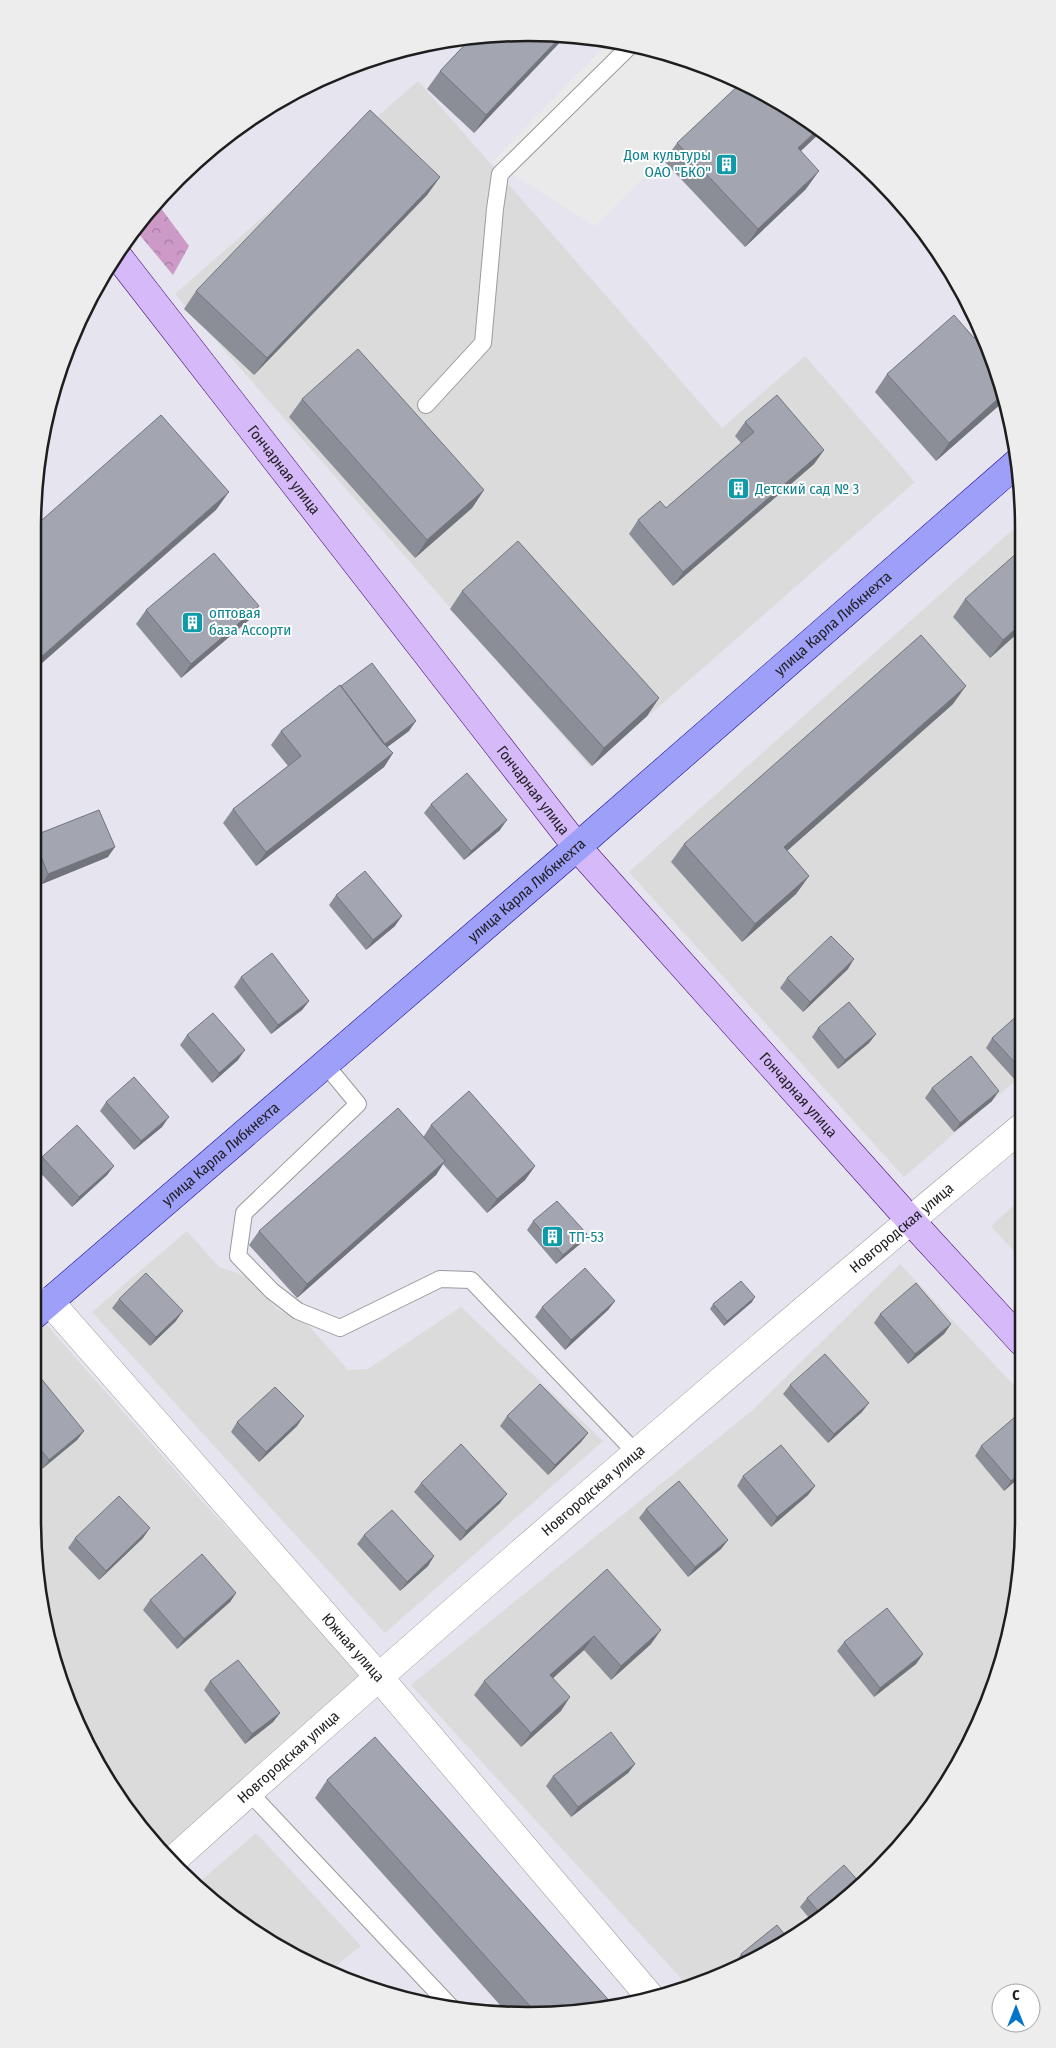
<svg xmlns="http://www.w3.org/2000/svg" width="1056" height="2048" viewBox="0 0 1056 2048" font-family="'Fira Sans Condensed',sans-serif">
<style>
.residential{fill:#dbdbdc}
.forest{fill:url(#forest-crowns)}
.parking{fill:#eaeaea}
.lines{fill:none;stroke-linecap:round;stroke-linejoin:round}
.lane-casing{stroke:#9b9b9b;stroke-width:18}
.street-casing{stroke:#9b9b9b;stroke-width:29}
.secondary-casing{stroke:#400772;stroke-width:29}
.primary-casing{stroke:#100494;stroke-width:29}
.lane{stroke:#fff;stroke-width:16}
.street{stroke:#fff;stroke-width:28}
.secondary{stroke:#d6b9f8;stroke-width:28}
.primary{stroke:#9e9ff9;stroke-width:28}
.wall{fill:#8c8e97}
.shaded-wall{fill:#72747b}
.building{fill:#a3a5b0;stroke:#72747b}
.labels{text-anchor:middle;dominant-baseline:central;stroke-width:4;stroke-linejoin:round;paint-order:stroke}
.culture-label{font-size:15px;fill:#0d838f;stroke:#fff;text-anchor:start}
.street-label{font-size:15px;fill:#1e1e1e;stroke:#fff}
.rim{fill:none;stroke:#1e1e1e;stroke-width:2.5}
</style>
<defs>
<pattern id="forest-crowns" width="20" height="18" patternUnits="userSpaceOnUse" patternTransform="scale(1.25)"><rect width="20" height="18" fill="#cd9ac7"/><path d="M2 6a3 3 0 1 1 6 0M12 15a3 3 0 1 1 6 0" fill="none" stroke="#a67da1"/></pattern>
</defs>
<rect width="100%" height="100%" fill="#e5e4ef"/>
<path class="residential" d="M 418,81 L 722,428 L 805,356 L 915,482 L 590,767 L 175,294 Z
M 1019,524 L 1021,1076 L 904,1177 L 629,872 Z
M 1021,1199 L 1022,1260 L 991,1226 Z
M 187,1231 L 219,1267 L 248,1277 L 277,1309 L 308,1325 L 348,1370 L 368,1369 L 461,1307 L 603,1441 L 385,1633 L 92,1312 Z
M 900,1264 L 1022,1394 L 1022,1552 L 1007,1648 L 972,1739 L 921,1822 L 855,1892 L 803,1932 L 718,1978 L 689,1987 L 411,1685 L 753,1410 Z
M 44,1322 L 203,1502 L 365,1678 L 163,1852 L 135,1822 L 99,1767 L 59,1680 L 42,1616 L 33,1520 L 33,1332 Z
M 256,1833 L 361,1946 L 328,1972 L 253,1932 L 195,1886 Z"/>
<path class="forest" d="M 157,203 L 189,246 L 173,275 L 134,228 Z"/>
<path class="parking" d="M 609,42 L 657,49 L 734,79 L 738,83 L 595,226 L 492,162 Z"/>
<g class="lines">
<defs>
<path id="lane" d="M 426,405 L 483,343 L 495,209 L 500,174 L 631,45
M 325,1064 L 358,1104 L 244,1213 L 238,1256 L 272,1291 L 298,1311 L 340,1328 L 440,1279 L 471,1280 L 637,1454
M 249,1792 L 451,2007"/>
<g id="street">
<path id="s1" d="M 49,1301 L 378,1676 L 652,1999"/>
<path id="s2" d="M 172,1861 C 450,1611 734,1367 1021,1128"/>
</g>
<g id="secondary">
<path id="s3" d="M 117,255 L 577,847 L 910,1220 L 1022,1342"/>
</g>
<g id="primary">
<path id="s4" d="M 33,1316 L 577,847 L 1019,461"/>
</g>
</defs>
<use href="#lane" class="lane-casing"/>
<use href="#street" class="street-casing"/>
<use href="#secondary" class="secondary-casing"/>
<use href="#primary" class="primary-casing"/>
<use href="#lane" class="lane"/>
<use href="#street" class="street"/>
<use href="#secondary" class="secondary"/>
<use href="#primary" class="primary"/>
</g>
<path class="wall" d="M 561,34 L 474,133 L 427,89 L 440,71 Z
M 677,143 L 801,151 L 806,189 L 745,247 L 664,161 Z
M 440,177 L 427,195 L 254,375 L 184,309 L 196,291 Z
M 974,338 L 1003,402 L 936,461 L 875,392 L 887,374 Z
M 302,399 L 484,490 L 472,508 L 415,558 L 289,417 Z
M 745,422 L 824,450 L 814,464 L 673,586 L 629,534 L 638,520 L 666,508 L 741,443 L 735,436 Z
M 462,591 L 659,698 L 647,716 L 592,766 L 450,609 Z
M 965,599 L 1020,631 L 990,658 L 953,617 Z
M 146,610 L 249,620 L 181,678 L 136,624 Z
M 341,686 L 409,731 L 387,747 L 393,753 L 384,767 L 256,866 L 223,823 L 233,809 L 288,766 L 271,745 L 281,731 Z
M 953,704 L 787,851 L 809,876 L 796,894 L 742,942 L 671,862 L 684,844 Z
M 431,804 L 500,830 L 464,860 L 424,813 Z
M 33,836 L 108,857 L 42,884 L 33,863 Z
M 336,895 L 395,926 L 366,950 L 329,905 Z
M 848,969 L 803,1012 L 780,988 L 787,978 Z
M 241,977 L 309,1001 L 302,1010 L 271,1034 L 234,987 Z
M 1021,1016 L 1021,1077 L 1016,1081 L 986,1048 L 992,1038 Z
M 818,1028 L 876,1034 L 869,1043 L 838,1069 L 812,1037 Z
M 187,1035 L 238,1060 L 212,1083 L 180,1045 Z
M 932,1088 L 992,1101 L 954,1132 L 925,1098 Z
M 106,1102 L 162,1127 L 134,1150 L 100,1111 Z
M 431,1125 L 535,1166 L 525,1180 L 487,1213 L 443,1164 L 436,1175 L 297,1298 L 249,1245 L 259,1231 L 424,1136 Z
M 42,1157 L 114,1166 L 107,1175 L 72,1207 L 35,1167 Z
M 533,1221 L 587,1234 L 580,1244 L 556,1264 L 527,1230 Z
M 119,1299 L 176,1321 L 150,1346 L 112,1308 Z
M 615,1301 L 608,1310 L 565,1350 L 535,1317 L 542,1307 Z
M 752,1302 L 724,1326 L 710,1309 L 713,1304 Z
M 880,1314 L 951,1324 L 944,1334 L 908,1364 L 874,1323 Z
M 33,1381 L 84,1431 L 77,1440 L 42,1469 L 33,1458 Z
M 790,1385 L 862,1412 L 828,1443 L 783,1394 Z
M 507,1416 L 588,1433 L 581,1442 L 548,1475 L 500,1426 Z
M 237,1422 L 297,1426 L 259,1462 L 231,1432 Z
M 981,1446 L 1022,1475 L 1004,1491 L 975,1456 Z
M 743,1476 L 815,1486 L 808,1495 L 771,1527 L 737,1486 Z
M 421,1483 L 500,1503 L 460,1541 L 414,1492 Z
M 646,1509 L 728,1540 L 721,1549 L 688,1577 L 639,1518 Z
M 364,1535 L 434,1556 L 428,1566 L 400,1591 L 357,1544 Z
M 75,1538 L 143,1538 L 99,1580 L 68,1548 Z
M 607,1569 L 651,1644 L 611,1680 L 584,1650 L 553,1678 L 561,1711 L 521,1747 L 474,1695 L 484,1681 Z
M 236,1593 L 230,1602 L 177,1649 L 143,1610 L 150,1600 Z
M 844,1642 L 923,1654 L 916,1664 L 874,1697 L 837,1651 Z
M 210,1681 L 280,1713 L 273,1722 L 245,1744 L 204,1690 Z
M 635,1764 L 628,1773 L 571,1817 L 546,1786 L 553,1776 Z
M 327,1780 L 561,2014 L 508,2014 L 315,1798 Z
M 855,1892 L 814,1924 L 800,1907 L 807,1898 Z
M 789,1940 L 737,1967 L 735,1964 L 741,1954 Z"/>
<path class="shaded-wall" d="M 563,34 L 567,35 L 474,133 L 486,115 Z
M 817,130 L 820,133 L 785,166 L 798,148 Z
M 819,171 L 806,189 L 745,247 L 758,229 Z
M 440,177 L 427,195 L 254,375 L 267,358 Z
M 1001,396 L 1003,402 L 936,461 L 949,443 Z
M 824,450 L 814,464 L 673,586 L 683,572 Z
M 484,490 L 472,508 L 415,558 L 427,540 Z
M 229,492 L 216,510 L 33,671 L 33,664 Z
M 259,606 L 249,620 L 181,678 L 191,664 Z
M 1020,625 L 1020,631 L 990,658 L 1003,640 Z
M 966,686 L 953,704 L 771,865 L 784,847 Z
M 659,698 L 647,716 L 592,766 L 604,748 Z
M 416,721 L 409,731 L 374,757 L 380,747 Z
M 393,753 L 384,767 L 256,866 L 266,852 Z
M 507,820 L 500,830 L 464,860 L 471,851 Z
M 115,847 L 108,857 L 42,884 L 48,874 Z
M 809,876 L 796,894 L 742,942 L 755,924 Z
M 402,916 L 395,926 L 366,950 L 373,940 Z
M 854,959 L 848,969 L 803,1012 L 810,1002 Z
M 309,1001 L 302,1010 L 271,1034 L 278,1025 Z
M 876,1034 L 869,1043 L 838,1069 L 845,1060 Z
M 245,1050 L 238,1060 L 212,1083 L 219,1073 Z
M 999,1091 L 992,1101 L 954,1132 L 960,1123 Z
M 169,1117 L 162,1127 L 134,1150 L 141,1141 Z
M 445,1161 L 436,1175 L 297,1298 L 307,1284 Z
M 114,1166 L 107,1175 L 72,1207 L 79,1197 Z
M 535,1166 L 525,1180 L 487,1213 L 497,1199 Z
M 587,1234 L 580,1244 L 556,1264 L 563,1255 Z
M 755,1297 L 752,1302 L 724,1326 L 727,1321 Z
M 615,1301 L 608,1310 L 565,1350 L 571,1340 Z
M 183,1311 L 176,1321 L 150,1346 L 156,1337 Z
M 951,1324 L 944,1334 L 908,1364 L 915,1354 Z
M 869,1403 L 862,1412 L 828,1443 L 834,1434 Z
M 304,1416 L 297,1426 L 259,1462 L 266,1452 Z
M 84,1431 L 77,1440 L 42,1469 L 49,1460 Z
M 588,1433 L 581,1442 L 548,1475 L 555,1465 Z
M 1022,1472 L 1022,1475 L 1004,1491 L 1011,1481 Z
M 815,1486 L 808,1495 L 771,1527 L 777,1517 Z
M 507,1494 L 500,1503 L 460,1541 L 466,1531 Z
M 150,1528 L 143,1538 L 99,1580 L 106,1571 Z
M 728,1540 L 721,1549 L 688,1577 L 695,1567 Z
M 434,1556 L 428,1566 L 400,1591 L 407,1582 Z
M 236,1593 L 230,1602 L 177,1649 L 184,1639 Z
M 661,1630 L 651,1644 L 611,1680 L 621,1666 Z
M 594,1636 L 584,1650 L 541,1689 L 550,1675 Z
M 923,1654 L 916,1664 L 874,1697 L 880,1688 Z
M 570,1697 L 561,1711 L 521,1747 L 531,1733 Z
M 280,1713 L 273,1722 L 245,1744 L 252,1734 Z
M 635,1764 L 628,1773 L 571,1817 L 578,1807 Z"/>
<path class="building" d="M 561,34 L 563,34 L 486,115 L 440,71 L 473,36 Z
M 742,82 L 747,84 L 817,130 L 798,148 L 819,171 L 758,229 L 677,143 Z
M 370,110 L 440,177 L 267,358 L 196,291 Z
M 954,315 L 974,338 L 982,331 L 986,339 L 1001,396 L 949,443 L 887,374 Z
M 358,349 L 484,490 L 427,540 L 302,399 Z
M 777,395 L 824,450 L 683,572 L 638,520 L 660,501 L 666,508 L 754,432 L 745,422 Z
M 161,415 L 229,492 L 33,664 L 34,527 Z
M 518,541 L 659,698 L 604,748 L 462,591 Z
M 1019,551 L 1020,625 L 1003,640 L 965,599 Z
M 214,553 L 259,606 L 191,664 L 146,610 Z
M 921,635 L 966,686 L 784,847 L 809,876 L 755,924 L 684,844 Z
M 372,663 L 416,721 L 385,744 L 341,686 Z
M 340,685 L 383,743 L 393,753 L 266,852 L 233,809 L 301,756 L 281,731 Z
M 467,773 L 507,820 L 471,851 L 431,804 Z
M 99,810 L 115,847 L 48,874 L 33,836 Z
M 365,871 L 402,916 L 373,940 L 336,895 Z
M 831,936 L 854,959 L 810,1002 L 787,978 Z
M 272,953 L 309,1001 L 278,1025 L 241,977 Z
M 849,1002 L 876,1034 L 845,1060 L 818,1028 Z
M 213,1013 L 245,1050 L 219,1073 L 187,1035 Z
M 1019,1014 L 1021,1016 L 1021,1069 L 992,1038 Z
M 971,1056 L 999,1091 L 960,1123 L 932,1088 Z
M 134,1077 L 169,1117 L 141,1141 L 106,1102 Z
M 469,1091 L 535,1166 L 497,1199 L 431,1125 Z
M 398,1108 L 445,1161 L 307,1284 L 259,1231 Z
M 77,1125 L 114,1166 L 79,1197 L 42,1157 Z
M 557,1201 L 587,1234 L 563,1255 L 533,1221 Z
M 585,1268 L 615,1301 L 571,1340 L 542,1307 Z
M 146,1273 L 183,1311 L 156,1337 L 119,1299 Z
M 741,1281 L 755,1297 L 727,1321 L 713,1304 Z
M 916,1283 L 951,1324 L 915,1354 L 880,1314 Z
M 825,1354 L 869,1403 L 834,1434 L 790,1385 Z
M 39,1376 L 84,1431 L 49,1460 L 33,1440 L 33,1381 Z
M 540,1384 L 588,1433 L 555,1465 L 507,1416 Z
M 275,1387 L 304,1416 L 266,1452 L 237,1422 Z
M 1022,1411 L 1022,1472 L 1011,1481 L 981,1446 Z
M 461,1444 L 507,1494 L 466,1531 L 421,1483 Z
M 781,1445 L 815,1486 L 777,1517 L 743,1476 Z
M 679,1481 L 728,1540 L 695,1567 L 646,1509 Z
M 119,1496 L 150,1528 L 106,1571 L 75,1538 Z
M 392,1510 L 434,1556 L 407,1582 L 364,1535 Z
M 202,1554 L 236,1593 L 184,1639 L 150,1600 Z
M 607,1569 L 661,1630 L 621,1666 L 594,1636 L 550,1675 L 570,1697 L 531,1733 L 484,1681 Z
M 887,1608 L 923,1654 L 880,1688 L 844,1642 Z
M 238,1660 L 280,1713 L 252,1734 L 210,1681 Z
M 611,1732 L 635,1764 L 578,1807 L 553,1776 Z
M 375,1737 L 614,2006 L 561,2014 L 537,2014 L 327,1780 Z
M 844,1865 L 862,1885 L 855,1892 L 823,1917 L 807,1898 Z
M 777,1925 L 789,1940 L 748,1962 L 741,1954 Z"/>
<defs>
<symbol id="building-square" viewBox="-11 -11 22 22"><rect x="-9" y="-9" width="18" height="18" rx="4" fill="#0f9aa8" stroke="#fff"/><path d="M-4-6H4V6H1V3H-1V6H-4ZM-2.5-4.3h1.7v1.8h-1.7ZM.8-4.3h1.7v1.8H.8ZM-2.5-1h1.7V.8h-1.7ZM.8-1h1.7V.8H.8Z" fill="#fff"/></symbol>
</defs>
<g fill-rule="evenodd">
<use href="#building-square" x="714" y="152" width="25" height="25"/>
<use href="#building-square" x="726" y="476" width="25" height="25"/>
<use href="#building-square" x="180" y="610" width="25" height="25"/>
<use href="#building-square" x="540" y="1224" width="25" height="25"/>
</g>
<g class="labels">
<g class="culture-label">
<text x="711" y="155" text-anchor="end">Дом культуры<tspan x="711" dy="17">ОАО "БКО"</tspan></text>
<text x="755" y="489">Детский сад № 3</text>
<text x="209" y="613">оптовая<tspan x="209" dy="17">база Ассорти</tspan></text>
<text x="569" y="1237">ТП-53</text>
</g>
<g class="street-label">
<text stroke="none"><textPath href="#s3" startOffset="272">Гончарная улица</textPath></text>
<text stroke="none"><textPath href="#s4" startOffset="1058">улица Карла Либкнехта</textPath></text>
<text stroke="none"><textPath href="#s3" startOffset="678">Гончарная улица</textPath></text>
<text stroke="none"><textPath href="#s4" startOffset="652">улица Карла Либкнехта</textPath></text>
<text stroke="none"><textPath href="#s3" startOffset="1082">Гончарная улица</textPath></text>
<text stroke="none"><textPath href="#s4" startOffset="248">улица Карла Либкнехта</textPath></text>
<text stroke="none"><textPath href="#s2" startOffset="966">Новгородская улица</textPath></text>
<text stroke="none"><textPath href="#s2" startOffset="561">Новгородская улица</textPath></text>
<text stroke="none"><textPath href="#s1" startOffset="461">Южная улица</textPath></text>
<text stroke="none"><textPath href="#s2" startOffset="156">Новгородская улица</textPath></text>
</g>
</g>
<path d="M0 0H1056V2048H0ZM528 41H528A487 487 0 0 1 1015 528V1520A487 487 0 0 1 528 2007H528A487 487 0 0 1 41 1520V528A487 487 0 0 1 528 41Z" fill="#ededed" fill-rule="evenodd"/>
<path class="rim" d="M528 41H528A487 487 0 0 1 1015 528V1520A487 487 0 0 1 528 2007H528A487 487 0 0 1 41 1520V528A487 487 0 0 1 528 41Z"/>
<g transform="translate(1016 2008)"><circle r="24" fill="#ffffff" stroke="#a5a5a5"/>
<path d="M0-4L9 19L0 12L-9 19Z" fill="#0576c7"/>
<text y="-8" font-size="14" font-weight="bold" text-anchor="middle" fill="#1e1e1e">С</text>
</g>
</svg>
